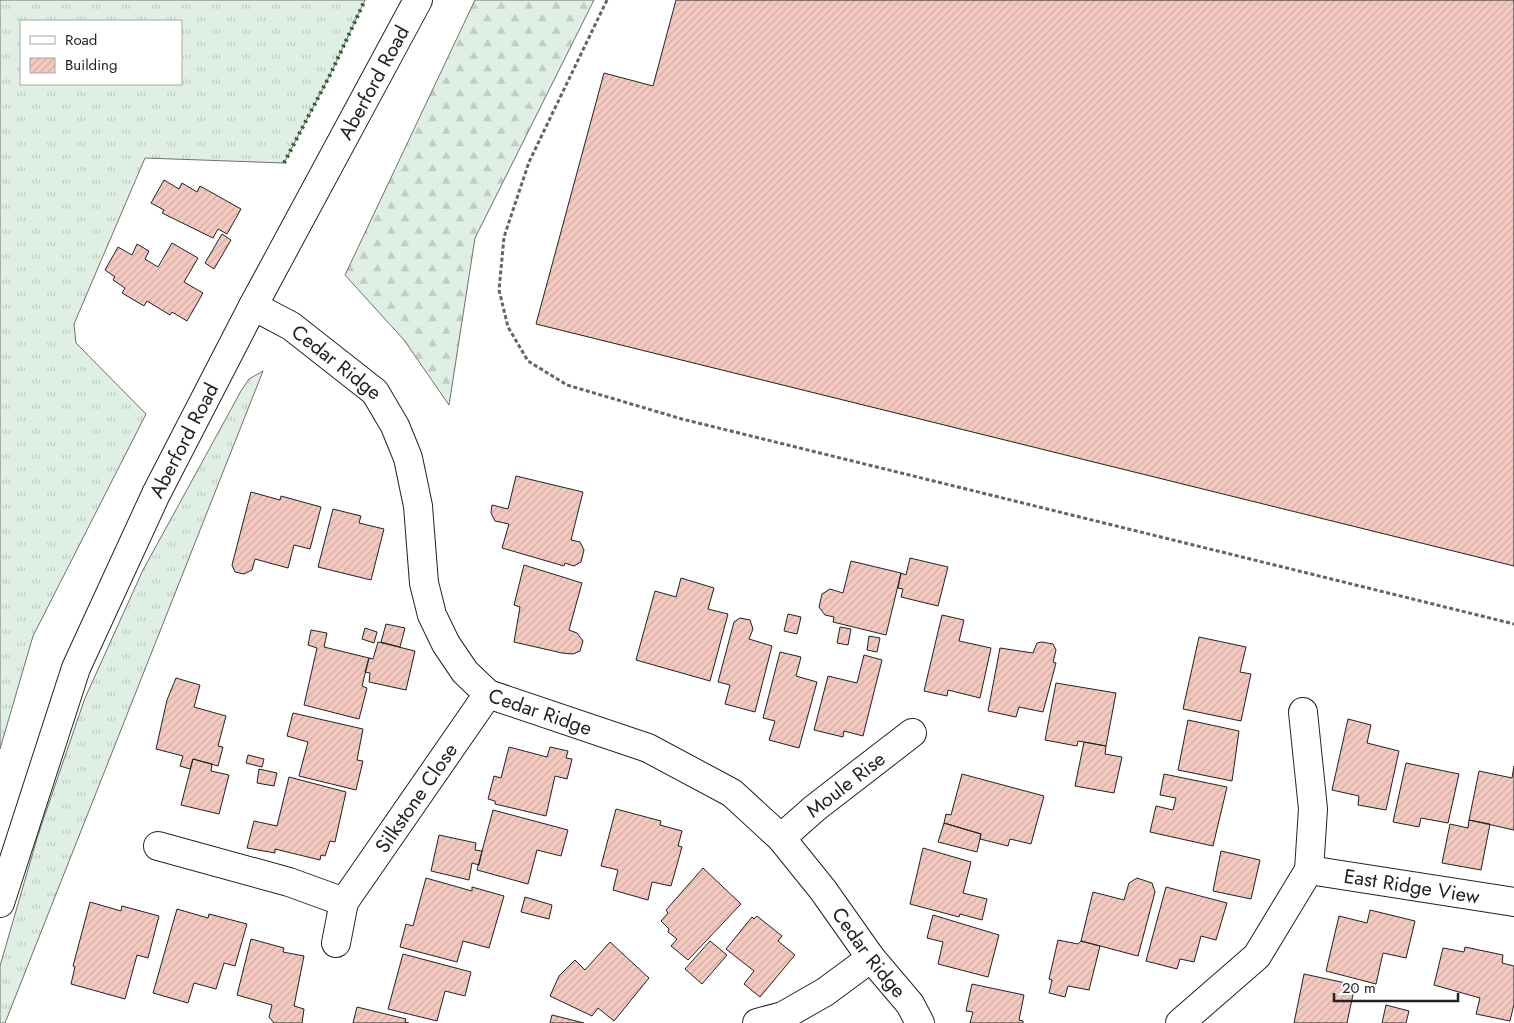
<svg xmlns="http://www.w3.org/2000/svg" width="1514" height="1023" viewBox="0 0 1514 1023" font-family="Jost,sans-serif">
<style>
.grass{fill:url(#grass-tufts);stroke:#6f6f6f;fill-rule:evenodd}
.forest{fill:url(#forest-firs);stroke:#6f6f6f}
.building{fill:url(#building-hatch);stroke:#222}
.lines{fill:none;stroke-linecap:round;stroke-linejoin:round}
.minor-casing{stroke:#222;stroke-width:30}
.major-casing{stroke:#222;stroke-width:30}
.path{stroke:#646464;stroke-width:3;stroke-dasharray:4 2.5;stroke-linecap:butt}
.minor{stroke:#fff;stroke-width:28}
.major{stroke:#fff;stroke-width:28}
.hedge{stroke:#2f5e38;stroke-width:4;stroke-dasharray:2.5 4;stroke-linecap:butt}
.labels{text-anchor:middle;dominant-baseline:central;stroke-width:4;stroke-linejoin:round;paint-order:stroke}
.street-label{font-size:20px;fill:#222;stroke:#fff}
</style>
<defs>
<pattern id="grass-tufts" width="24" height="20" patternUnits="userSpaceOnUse" patternTransform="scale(1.25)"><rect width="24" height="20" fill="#e0efe3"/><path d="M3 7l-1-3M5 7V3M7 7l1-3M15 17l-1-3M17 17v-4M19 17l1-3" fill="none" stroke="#c0cdc2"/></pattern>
<pattern id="forest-firs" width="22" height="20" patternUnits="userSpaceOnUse" patternTransform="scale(1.25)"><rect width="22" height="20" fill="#e0efe3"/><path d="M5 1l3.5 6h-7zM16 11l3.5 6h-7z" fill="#c0cdc2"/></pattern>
<pattern id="building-hatch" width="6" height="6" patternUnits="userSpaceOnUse" patternTransform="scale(1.25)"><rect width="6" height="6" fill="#f3c9c0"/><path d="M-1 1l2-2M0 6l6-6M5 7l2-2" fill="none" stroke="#d0aca5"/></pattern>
</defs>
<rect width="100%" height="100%" fill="#fff"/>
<path class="grass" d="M 0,0 L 365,0 L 331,73 L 284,163 L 145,158 L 74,324 L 76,343 L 146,414 L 33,636 L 0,749 ZM 181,21 L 181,84 L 21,84 L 21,21 Z
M 263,371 L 5,1023 L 0,1023 L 0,966 L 38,835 L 85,698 L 143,570 L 241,391 L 249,379 Z"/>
<path class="forest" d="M 475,0 L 594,0 L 475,238 L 449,405 L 404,340 L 345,275 Z"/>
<path class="building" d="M 676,0 L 1514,0 L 1514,566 L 536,324 L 604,73 L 653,86 Z
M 164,180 L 179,189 L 182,183 L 197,192 L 200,186 L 241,209 L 227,234 L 218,229 L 213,238 L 162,213 L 164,210 L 151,203 Z
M 222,234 L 231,240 L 214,269 L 205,263 Z
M 172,243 L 198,258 L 184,282 L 203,293 L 187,321 L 172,312 L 170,315 L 147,301 L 144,306 L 122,293 L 125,288 L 113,280 L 115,277 L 105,270 L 118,247 L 132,255 L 137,244 L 149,251 L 145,259 L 158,267 Z
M 516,476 L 583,492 L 571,540 L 580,542 L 584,550 L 581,562 L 574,566 L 565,563 L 564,566 L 502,548 L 509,524 L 495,521 L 491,513 L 492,505 L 508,509 Z
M 251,492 L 280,500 L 281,496 L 321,507 L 310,549 L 294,545 L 288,568 L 255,559 L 252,570 L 244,574 L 235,572 L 232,565 Z
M 333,509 L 361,516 L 359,523 L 384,529 L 371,580 L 318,567 Z
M 910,558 L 948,567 L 938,606 L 901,597 L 903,589 L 898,588 L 901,573 L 906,575 Z
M 851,561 L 901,573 L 886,635 L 833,622 L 834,617 L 825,615 L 819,607 L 822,594 L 830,589 L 843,593 Z
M 524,565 L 582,583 L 569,630 L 577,633 L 583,641 L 580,651 L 573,654 L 562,653 L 514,642 L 520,607 L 514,605 Z
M 681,578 L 714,588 L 708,609 L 728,614 L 710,681 L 636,660 L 655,591 L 676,597 Z
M 788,614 L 801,617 L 797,634 L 784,631 Z
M 942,615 L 964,620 L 959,641 L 991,648 L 980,698 L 948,690 L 947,696 L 924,691 Z
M 740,618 L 750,620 L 753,629 L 749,639 L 772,646 L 755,712 L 725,704 L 730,685 L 718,682 L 734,622 Z
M 386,624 L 405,628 L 400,647 L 381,642 Z
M 840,627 L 851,629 L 848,645 L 837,643 Z
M 365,628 L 377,632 L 374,643 L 362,639 Z
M 311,630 L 327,633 L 324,647 L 369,658 L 362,686 L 367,688 L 359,719 L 304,705 L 317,648 L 308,645 Z
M 869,636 L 880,638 L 877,652 L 867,650 Z
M 1199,637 L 1246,647 L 1240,672 L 1251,674 L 1241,721 L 1183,709 Z
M 378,642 L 415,651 L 406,690 L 369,682 L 370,673 L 365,672 L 369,658 L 373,659 Z
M 1042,642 L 1053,644 L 1056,650 L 1053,662 L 1056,663 L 1043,712 L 1019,707 L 1016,717 L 988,711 L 1000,648 L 1033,653 L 1037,643 Z
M 780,652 L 801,657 L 796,676 L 817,682 L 799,748 L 769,740 L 775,721 L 763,718 Z
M 864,655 L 882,660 L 863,736 L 844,731 L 843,737 L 814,730 L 828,676 L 857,683 Z
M 176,678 L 200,685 L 194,707 L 226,716 L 218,746 L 223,747 L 218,766 L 193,759 L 190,769 L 180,766 L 183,756 L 156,749 L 167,700 Z
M 1056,683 L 1116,693 L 1106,746 L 1078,741 L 1077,746 L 1045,740 Z
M 293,713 L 363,729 L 357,760 L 363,761 L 356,790 L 299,776 L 308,742 L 287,736 Z
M 1348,719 L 1371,725 L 1367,743 L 1399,751 L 1386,810 L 1358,805 L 1359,796 L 1332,790 Z
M 1188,720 L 1239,731 L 1232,781 L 1178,770 Z
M 1084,742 L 1106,746 L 1105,754 L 1122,757 L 1114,793 L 1075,786 Z
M 509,747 L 547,757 L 550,747 L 568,751 L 566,758 L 572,759 L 567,779 L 555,776 L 546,816 L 495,804 L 495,801 L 488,799 L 494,776 L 501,778 Z
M 248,755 L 264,759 L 262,767 L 246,763 Z
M 193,759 L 212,764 L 211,771 L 229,775 L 219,814 L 181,805 Z
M 1406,763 L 1459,774 L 1448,823 L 1421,818 L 1419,827 L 1393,822 Z
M 1514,766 L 1514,830 L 1469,820 L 1479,771 L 1512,778 Z
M 259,769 L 277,773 L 274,786 L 257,783 Z
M 962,774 L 1044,796 L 1031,844 L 1010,839 L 1008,846 L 980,839 L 981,834 L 944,823 L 946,814 L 951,815 Z
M 1164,774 L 1227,787 L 1213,846 L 1150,832 L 1156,806 L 1173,810 L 1176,798 L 1160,795 Z
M 289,777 L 346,792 L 335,842 L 330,841 L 325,856 L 321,855 L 320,860 L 275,849 L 275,853 L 247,848 L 254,821 L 277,826 Z
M 616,809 L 661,821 L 660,825 L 682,831 L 678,846 L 682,847 L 671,886 L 652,882 L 648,900 L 613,890 L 618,870 L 601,866 Z
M 493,810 L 568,830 L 561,856 L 537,850 L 528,884 L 477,870 Z
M 1469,820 L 1490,824 L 1481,870 L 1442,863 L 1450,824 L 1468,828 Z
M 944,823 L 981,834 L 977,852 L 938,842 Z
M 439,835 L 476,843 L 475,850 L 482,851 L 479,865 L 472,863 L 469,880 L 431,871 Z
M 923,848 L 971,862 L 963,893 L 987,899 L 982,920 L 960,914 L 959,917 L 910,904 Z
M 1221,851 L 1260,860 L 1251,899 L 1213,891 Z
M 703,868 L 741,904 L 688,960 L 671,946 L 677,939 L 668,932 L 669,929 L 661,921 L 668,913 L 666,910 Z
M 426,878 L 472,891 L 472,887 L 504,896 L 489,948 L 463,941 L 457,962 L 400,947 L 406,924 L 413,926 Z
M 1137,878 L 1152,883 L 1155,892 L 1138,956 L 1081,941 L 1093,892 L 1124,900 L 1129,883 Z
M 1166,887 L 1227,903 L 1216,940 L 1201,936 L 1194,962 L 1180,959 L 1177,969 L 1146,961 Z
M 525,897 L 552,905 L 549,919 L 521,912 Z
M 90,902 L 121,911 L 122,906 L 159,916 L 148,958 L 137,955 L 125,999 L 71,984 L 75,967 L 73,966 Z
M 177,909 L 208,918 L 209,914 L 247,924 L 235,966 L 224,963 L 216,989 L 194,983 L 188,1003 L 153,993 Z
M 1370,910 L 1415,921 L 1406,958 L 1383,953 L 1376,984 L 1326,971 L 1339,916 L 1367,923 Z
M 933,915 L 999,935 L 988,977 L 938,964 L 943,942 L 927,938 Z
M 757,916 L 782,936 L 778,941 L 795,955 L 760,997 L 744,984 L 754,971 L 726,949 L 752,917 L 754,919 Z
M 251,939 L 284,948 L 283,952 L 304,956 L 294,1006 L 304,1009 L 302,1023 L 274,1023 L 269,1017 L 272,1005 L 237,995 Z
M 1058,940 L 1078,944 L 1081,941 L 1100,946 L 1089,990 L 1068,986 L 1065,997 L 1049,993 L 1052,980 L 1049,979 Z
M 710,941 L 727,955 L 702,984 L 685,969 Z
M 610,942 L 649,978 L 614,1021 L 598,1008 L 592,1016 L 550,996 L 559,976 L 575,960 L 585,970 Z
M 1465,947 L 1503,955 L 1502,963 L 1514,966 L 1514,1004 L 1510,1021 L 1476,1014 L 1480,998 L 1434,985 L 1443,948 L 1464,952 Z
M 403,954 L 471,972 L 465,996 L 445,991 L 437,1021 L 388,1009 Z
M 1304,974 L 1355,985 L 1347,1023 L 1294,1023 Z
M 972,984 L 1024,995 L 1019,1020 L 1023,1021 L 1023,1023 L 970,1023 L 973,1012 L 966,1011 Z
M 1386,1005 L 1409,1011 L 1406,1023 L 1382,1023 Z
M 357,1007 L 406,1019 L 405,1022 L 409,1023 L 353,1023 Z
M 552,1015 L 584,1023 L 550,1023 Z"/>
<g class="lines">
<defs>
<g id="minor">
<path id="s1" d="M 253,306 L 291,326 L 375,392 L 395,426 L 408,458 L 418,506 L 424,583 L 432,615 L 446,644 L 465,672 L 488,694 L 648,748 L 732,793 L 781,838 L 823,890 L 871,958 L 910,1004 L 920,1023"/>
<path id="s2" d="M 781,838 L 815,808 L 912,733"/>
<path id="s3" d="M 158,846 L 289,882 L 344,902 L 488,694"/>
<path id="s4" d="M 1309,870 L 1514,902"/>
<path d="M 336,943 L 344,902"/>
<path d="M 757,1023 L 783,1016 L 825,992 L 871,958"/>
<path d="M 1180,1023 L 1257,956 L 1309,870 L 1313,809 L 1303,712"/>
</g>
<g id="major">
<path id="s5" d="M 0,903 L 76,668 L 156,494 L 253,306 L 418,0"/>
</g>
</defs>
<use href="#minor" class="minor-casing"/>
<use href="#major" class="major-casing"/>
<path class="path" d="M 607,0 L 529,162 L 504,237 L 499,290 L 508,327 L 528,361 L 567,385 L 682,419 L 1514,624"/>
<use href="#minor" class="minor"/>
<use href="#major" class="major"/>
<path class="hedge" d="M 284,163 L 331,73 L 365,0"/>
</g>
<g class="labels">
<g class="street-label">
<text stroke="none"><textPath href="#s5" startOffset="904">Aberford Road</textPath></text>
<text stroke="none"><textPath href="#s1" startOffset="101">Cedar Ridge</textPath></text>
<text stroke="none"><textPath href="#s5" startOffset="499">Aberford Road</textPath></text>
<text stroke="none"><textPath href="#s1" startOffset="536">Cedar Ridge</textPath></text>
<text stroke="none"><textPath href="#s2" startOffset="84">Moule Rise</textPath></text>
<text stroke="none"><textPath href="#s3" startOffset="321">Silkstone Close</textPath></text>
<text stroke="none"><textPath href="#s4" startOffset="104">East Ridge View</textPath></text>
<text stroke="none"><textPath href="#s1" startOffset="956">Cedar Ridge</textPath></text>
</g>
</g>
<rect x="20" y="20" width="162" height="65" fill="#ffffff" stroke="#a7a7a7"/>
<rect x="30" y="36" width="25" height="8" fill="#ffffff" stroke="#a7a7a7"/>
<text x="65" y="45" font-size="15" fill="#222222">Road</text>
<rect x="30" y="58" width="25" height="15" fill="url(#building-hatch)" stroke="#a7a7a7"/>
<text x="65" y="70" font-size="15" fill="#222222">Building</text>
<path d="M1334 993v8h124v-8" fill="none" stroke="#222222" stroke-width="2.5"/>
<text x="1342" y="993" font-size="15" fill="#222222" stroke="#ffffff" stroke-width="4" paint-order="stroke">20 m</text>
</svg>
